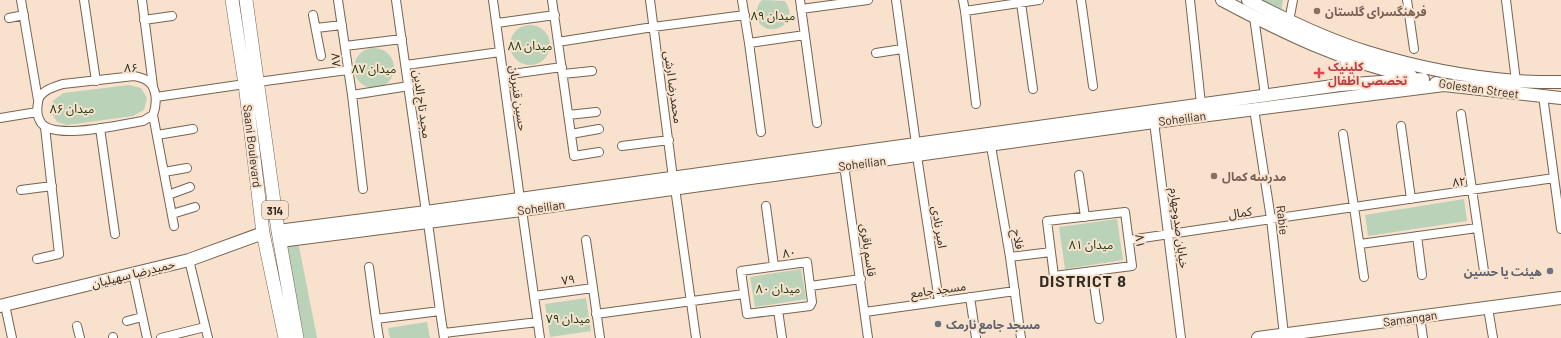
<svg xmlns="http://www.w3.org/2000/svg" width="1561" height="338" viewBox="0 0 1561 338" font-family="Barlow,'Noto Sans Arabic',sans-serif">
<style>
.green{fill:#bad2b7}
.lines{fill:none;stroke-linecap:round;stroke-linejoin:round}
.minor-casing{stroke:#776452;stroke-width:10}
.secondary-casing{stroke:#776452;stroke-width:14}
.primary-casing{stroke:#776452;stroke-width:14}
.minor{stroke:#fff;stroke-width:8}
.secondary{stroke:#fff;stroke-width:12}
.primary{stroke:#fff;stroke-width:13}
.education-dot{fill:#8d6e63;stroke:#f8e2ce;stroke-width:1.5}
.health-dot{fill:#e0444e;stroke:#f8e2ce;stroke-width:1.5}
.worship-dot{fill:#6b7280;stroke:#f8e2ce;stroke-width:1.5}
.labels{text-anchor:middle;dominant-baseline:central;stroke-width:4;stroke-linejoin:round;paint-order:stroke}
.shield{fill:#f8e2ce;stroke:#6e6256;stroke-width:1}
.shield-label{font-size:11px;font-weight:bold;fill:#332b23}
.education-label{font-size:12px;font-weight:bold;fill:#785e54;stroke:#f8e2ce;text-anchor:start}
.park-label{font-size:12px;fill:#143a0f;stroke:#f8e2ce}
.street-label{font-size:12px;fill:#332b23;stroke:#f8e2ce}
.health-label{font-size:12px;font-weight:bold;fill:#be3a42;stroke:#f8e2ce;text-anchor:start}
.worship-label{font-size:12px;font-weight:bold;fill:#5b616d;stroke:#f8e2ce;text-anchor:end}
.district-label{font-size:16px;font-weight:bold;letter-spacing:1px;fill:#332b23;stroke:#f8e2ce}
</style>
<rect width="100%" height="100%" fill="#f8e2ce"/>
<path class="green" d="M 762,0 L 785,1 C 803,28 760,42 756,14 C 756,9 758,4 762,0 Z
M 1263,0 L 1283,0 L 1281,13 Z
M510 45a20 20 0 1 1 40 0a20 20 0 1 1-40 0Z
M354 68a20 20 0 1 1 40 0a20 20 0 1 1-40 0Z
M 129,85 L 141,88 L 147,98 L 144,110 L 133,116 L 67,125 L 57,122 L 51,112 L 53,101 L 63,93 Z
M 1464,199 L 1467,221 L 1368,236 L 1365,215 Z
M 1117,219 L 1123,260 L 1065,269 L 1059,227 Z
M 278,231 L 297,236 L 317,338 L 297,338 Z
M 801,269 L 806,299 L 755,307 L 750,277 Z
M 586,298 L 591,331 L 550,337 L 545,304 Z
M 427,322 L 430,338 L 390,338 L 388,328 Z"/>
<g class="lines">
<defs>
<path id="minor" d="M 21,0 L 38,100
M 84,0 L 96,81
M 142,0 L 153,86
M 338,0 L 352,95 L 409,86
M 396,0 L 426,212
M 493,0 L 520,199
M 552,0 L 574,156 L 599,152
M 650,0 L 673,178
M 742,0 L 749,43 L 805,35
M 800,0 L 817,123
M 896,0 L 916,144
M 963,0 L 965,11 L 1039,0
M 1081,0 L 1093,86
M 1190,0 L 1201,104
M 1407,0 L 1414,49
M 1506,0 L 1516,81
M 1021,3 L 1033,89
M 801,9 L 868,0
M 965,11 L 976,104
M 313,15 L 321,56
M 1254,17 L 1265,95
M 9,18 L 24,15
M 144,20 L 172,16
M 1289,21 L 1293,0
M 497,23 L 555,15
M 316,28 L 342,25
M 558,42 L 653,27 L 745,15
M 749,43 L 761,132
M 345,46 L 402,39
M 876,53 L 902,49
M 406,65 L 500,52
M 563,74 L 592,71
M 504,75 L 562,67
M 134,76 C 138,77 143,78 146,80 C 158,86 157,105 153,115 L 143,121 C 123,124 50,142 40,121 C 37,116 37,108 38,103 C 38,91 54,87 63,84 Z
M 258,82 L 347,70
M 352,95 L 363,189
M 1543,96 L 1561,229
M 156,97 L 245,84
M 1254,109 L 1271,219 L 1284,335
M 1461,114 L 1484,271
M 153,115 L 174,226
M 568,115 L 596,112
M 0,118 L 37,112
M 1154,122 L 1181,338
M 1401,126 L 1411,199
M 100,128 L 115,234
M 571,134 L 599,129
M 157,135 L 193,129
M 622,146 L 669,140
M 991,146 L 1010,257 L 1021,338
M 917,156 L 939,301
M 844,165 L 868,338
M 164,172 L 187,168
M 1079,175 L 1085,217
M 675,188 L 696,338
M 21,190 L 52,186
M 168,195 L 190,187
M 766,206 L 774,266
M 522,210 L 534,296
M 1125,212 L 1132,266 L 1054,276 L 1047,221 Z
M 172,214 L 195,207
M 428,223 L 440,311
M 1417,236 L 1422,275
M 586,240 L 593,288
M 1129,240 L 1354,207 L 1343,134
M 1360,244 L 1477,228
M 1010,257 L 1051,252
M 37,259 L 59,254 L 45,127
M 189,260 L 208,338
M 807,262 L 812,302 L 810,306 L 747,314 L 741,271 Z
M 369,267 L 376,319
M 1092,271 L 1099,319
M 133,273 L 147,338
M 1364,277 L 1354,207 L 1554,178
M 810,286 L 861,279
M 970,297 L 976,338
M 5,305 L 12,338
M 1488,308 L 1493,338
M 778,310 L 782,338
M 865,312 L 1015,291
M 596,314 L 744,294
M 1420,317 L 1423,338
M 127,321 L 142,317
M 77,326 L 80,338
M 444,333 L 538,322
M 113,337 L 113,338
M 161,338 L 205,327
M 379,338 L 376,319 L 440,311 L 444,338
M 540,338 L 534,296 L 593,288 L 600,338"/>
<path id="secondary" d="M 1222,0 C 1282,32 1343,62 1411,76
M 1248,0 C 1286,20 1325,39 1367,52 C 1415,67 1466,77 1516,81 C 1531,82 1546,82 1561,82
M 1436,83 L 1444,85 L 1561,98
M 1340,85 L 1345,84 C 1349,74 1348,68 1346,58
M 278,231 L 426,212 L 1340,85 L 1423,79
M 280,241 L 522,210 L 1154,122 L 1444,85
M 0,306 L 189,260 L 263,233
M 1258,338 L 1561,298"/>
<path id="primary" d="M 232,0 L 245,84 L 263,233 L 285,338
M 246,0 L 278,231 L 297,338"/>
</defs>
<use href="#minor" class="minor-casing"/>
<use href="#secondary" class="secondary-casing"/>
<use href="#primary" class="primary-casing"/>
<use href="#minor" class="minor"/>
<use href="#secondary" class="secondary"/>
<use href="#primary" class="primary"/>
</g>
<g class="education-dot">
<circle cx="1317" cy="11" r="4"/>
<circle cx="1214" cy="176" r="4"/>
</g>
<path class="health-dot" d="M1317 67h4v4h4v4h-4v4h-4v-4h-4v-4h4z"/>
<g class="worship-dot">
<circle cx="1550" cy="271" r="4"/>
<circle cx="938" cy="324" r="4"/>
</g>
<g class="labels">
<rect class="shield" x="262" y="201" width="26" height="18" rx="3"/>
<g class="shield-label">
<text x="275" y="210">314</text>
</g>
<g class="education-label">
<text x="1325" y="11">فرهنگسرای گلستان</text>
<text x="1222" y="176">مدرسه کمال</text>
</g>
<g class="park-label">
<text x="773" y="15">میدان ۸۹</text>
<text x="530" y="45">میدان ۸۸</text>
<text x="374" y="68">میدان ۸۷</text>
<text x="72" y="108">میدان ۸۶</text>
<text x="1091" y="244">میدان ۸۱</text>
<text x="778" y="288">میدان ۸۰</text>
<text x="568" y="318">میدان ۷۹</text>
</g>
<g class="street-label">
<text transform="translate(335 60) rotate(-95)">۸۷</text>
<text transform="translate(131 67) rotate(1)">۸۶</text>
<text transform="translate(674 87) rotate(82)">محمدرضا ارشی</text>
<text transform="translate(1479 88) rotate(8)">Golestan Street</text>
<text transform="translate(519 98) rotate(82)">حسین قنبریان</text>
<text transform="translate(423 104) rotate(82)">مجید تاج الدین</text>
<text transform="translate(1182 118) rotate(-7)">Soheilian</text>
<text transform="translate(253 146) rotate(83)">Saani Boulevard</text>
<text transform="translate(862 163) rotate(-7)">Soheilian</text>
<text transform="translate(1459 181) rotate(-6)">۸۲</text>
<text transform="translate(541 207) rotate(-8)">Soheilian</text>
<text transform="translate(1240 212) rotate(-8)">کمال</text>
<text transform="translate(1283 220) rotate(83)">Rabie</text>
<text transform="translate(940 227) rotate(81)">امیر نادی</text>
<text transform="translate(1180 228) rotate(83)">خیابان صدوچهارم</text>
<text transform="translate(1019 239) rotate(80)">فلاح</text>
<text transform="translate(1141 241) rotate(83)">۸۱</text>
<text transform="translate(869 250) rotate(82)">قاسم باقری</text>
<text transform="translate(789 252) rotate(-8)">۸۰</text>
<text transform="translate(133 273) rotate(-14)">حمیدرضا سهیلیان</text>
<text transform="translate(568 279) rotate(-8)">۷۹</text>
<text transform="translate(938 289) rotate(-8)">مسجد جامع</text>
<text transform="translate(1410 318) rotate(-8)">Samangan</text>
</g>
<g class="health-label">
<text x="1328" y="66">کلینیک<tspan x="1328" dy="14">تخصصی اطفال</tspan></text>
</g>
<g class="worship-label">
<text x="1542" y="271">هیئت یا حسین</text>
<text x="946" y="324" text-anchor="start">مسجد جامع نارمک</text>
</g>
<g class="district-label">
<text x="1083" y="280">DISTRICT 8</text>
</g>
</g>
</svg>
